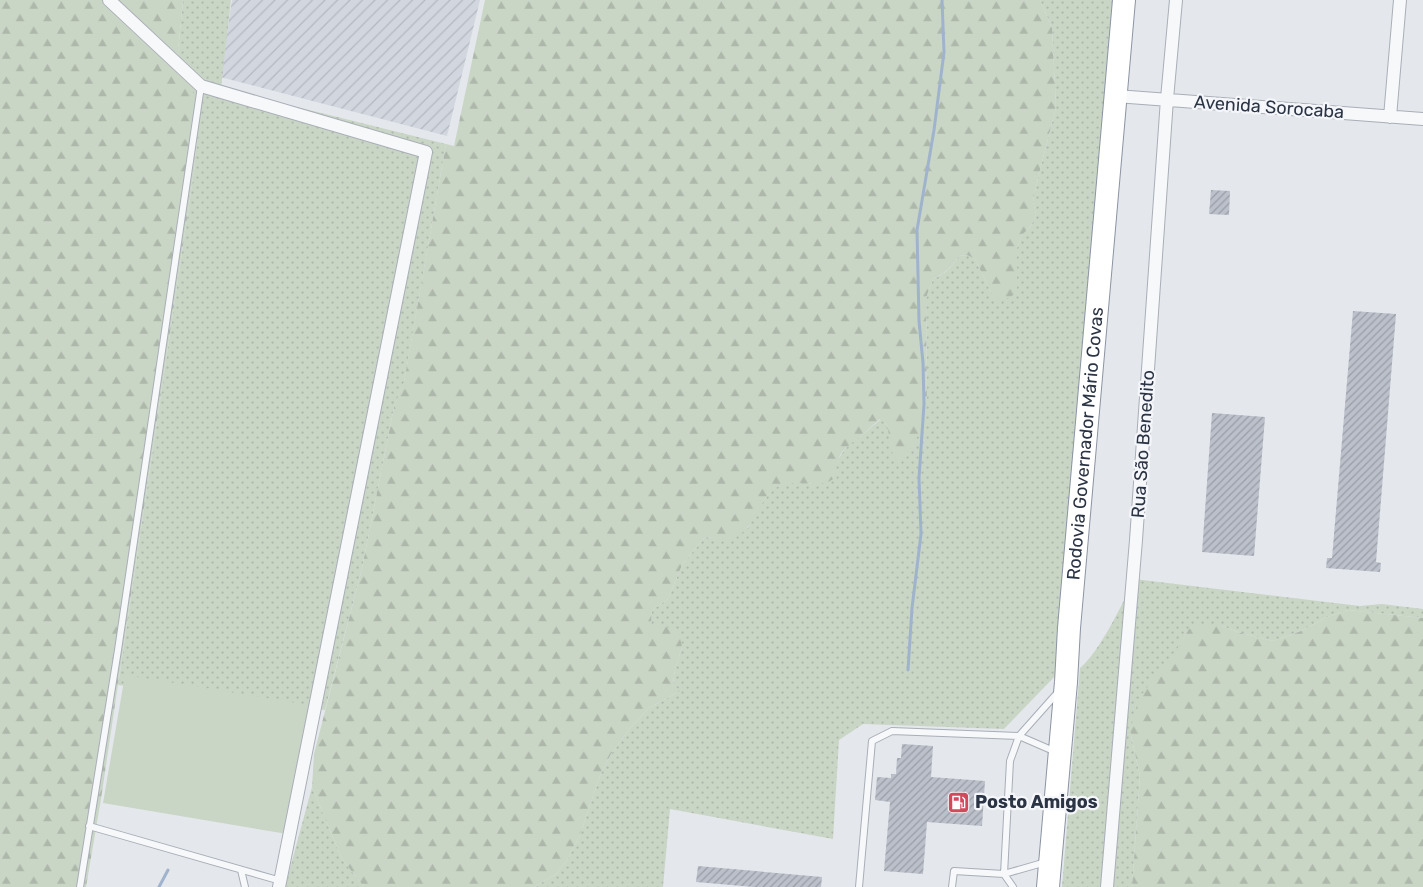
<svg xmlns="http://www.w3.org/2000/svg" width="1423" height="887" viewBox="0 0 1423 887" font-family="Rubik,sans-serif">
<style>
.industrial{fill:url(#industrial-furrows)}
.grass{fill:url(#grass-dots)}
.forest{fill:url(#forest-firs)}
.pitch{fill:#c9d6c5}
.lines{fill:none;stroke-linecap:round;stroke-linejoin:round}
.stream{stroke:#9fb4cc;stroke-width:3}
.building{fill:url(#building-hatch)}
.lane-casing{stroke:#a9aeb7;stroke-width:8}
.street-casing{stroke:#a9aeb7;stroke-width:14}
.highway-casing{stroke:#8b94a3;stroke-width:24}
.lane{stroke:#f7f8fa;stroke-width:6}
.street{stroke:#f7f8fa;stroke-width:12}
.highway{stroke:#fff;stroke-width:22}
.labels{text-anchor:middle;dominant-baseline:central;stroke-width:4.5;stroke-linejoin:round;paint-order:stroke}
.street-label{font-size:18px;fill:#2b3445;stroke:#f4f6f9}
.poi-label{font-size:18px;font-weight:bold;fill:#2b3445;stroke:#f4f6f9;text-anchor:start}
</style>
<defs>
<pattern id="industrial-furrows" width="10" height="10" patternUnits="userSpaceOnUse" patternTransform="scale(1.25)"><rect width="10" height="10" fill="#d2d6de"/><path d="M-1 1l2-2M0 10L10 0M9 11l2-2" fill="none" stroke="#b4b8c0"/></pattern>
<pattern id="grass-dots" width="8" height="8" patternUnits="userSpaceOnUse" patternTransform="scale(1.25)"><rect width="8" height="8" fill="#c9d6c5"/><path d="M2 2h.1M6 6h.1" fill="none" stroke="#adb8ab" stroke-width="1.8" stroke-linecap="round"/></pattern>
<pattern id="forest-firs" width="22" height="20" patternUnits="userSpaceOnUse" patternTransform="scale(1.25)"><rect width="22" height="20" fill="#c9d6c5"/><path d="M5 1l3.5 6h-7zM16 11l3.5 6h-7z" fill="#adb8ab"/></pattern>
<pattern id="building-hatch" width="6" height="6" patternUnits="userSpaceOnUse" patternTransform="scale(1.25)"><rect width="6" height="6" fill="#bbc0ca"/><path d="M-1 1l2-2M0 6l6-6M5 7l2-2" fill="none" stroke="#989da6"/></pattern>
</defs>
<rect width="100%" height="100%" fill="#e4e7ec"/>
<path class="industrial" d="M 232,0 L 480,0 L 447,136 L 220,77 Z"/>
<path class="grass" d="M 183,0 L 231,0 L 221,88 L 446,144 L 404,383 L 394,407 L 362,568 L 325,710 L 118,685 L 194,171 L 199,117 L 177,62 Z
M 1040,0 L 1117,0 L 1061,670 L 1004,729 L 863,724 L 839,740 L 833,839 L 670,809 L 663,887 L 534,887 L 556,874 L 567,860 L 579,837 L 601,773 L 611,754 L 630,728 L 649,708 L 680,691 L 673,685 L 675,669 L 682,647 L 651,625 L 652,610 L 668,599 L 682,565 L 705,537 L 714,538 L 748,528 C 754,516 767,491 779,485 C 789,481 801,482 811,484 L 835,467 L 838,459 L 848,445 L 862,435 L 881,419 L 887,425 L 890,436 L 927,405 L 926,298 L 933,279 C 945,274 952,267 959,256 L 967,255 L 975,259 L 991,292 L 1016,292 L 1017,248 L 1022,235 L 1031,226 L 1036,214 L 1033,201 L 1037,182 L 1056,107 L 1052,28 Z
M 1134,579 L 1360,606 L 1382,604 L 1423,609 L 1423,618 L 1348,610 L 1325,618 L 1301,631 L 1273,641 L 1238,632 L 1222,626 L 1189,629 L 1130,731 L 1140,776 L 1132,887 L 1062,887 L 1080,668 C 1098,654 1124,602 1134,579 Z
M 312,787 L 342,859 L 364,887 L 285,887 Z"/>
<path class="forest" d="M 0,0 L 183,0 L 177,62 L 191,84 L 199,117 L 194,171 L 101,799 L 86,887 L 0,887 Z
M 485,0 L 1040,0 L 1052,28 L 1056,107 L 1037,182 L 1033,201 L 1036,214 L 1031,226 L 1022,235 L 1017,248 L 1017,292 L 1009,298 L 997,299 L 991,292 L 975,259 L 967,255 L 959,256 C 952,267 945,273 933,279 L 926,298 L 927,405 L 921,429 L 912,448 L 903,457 L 894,461 L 887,425 L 880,419 C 874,424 868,430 862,435 C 847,447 833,455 837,477 C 833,479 828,483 823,483 C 810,486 789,479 777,487 C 766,494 760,507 754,518 C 752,521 750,525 747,528 C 740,536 724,547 714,538 L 705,537 L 682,565 L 668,599 L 652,610 L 651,625 L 678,629 L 682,647 L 675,669 L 673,684 L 680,691 L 649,708 L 630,728 L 611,754 L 601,773 L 579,837 L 567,860 L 556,874 L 534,887 L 364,887 L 342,859 L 312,787 L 314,754 L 362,568 L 394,407 L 404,382 L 446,144 L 454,146 Z
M 1348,610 L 1423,618 L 1423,887 L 1132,887 L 1140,776 L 1130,731 L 1139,698 L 1177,649 L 1189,629 L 1201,624 L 1222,626 L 1238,632 L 1273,641 L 1301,631 L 1325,618 Z"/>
<path class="pitch" d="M 125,675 L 309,705 L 287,834 L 103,803 Z"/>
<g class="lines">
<path class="stream" d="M 908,670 L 912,608 L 921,534 L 919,478 L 924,404 L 923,363 L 919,321 L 917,230 L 934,130 L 944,52 L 942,0
M 159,887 L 168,870"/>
</g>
<path class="building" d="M 1211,190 L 1230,191 L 1229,215 L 1209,214 Z
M 1353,311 L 1396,314 L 1376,562 L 1381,563 L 1380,572 L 1326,568 L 1327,558 L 1332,558 Z
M 1212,413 L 1265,417 L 1254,556 L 1202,552 Z
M 902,744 L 933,746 L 931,777 L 985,781 L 982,826 L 927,822 L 923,874 L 884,871 L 890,802 L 875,800 L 877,777 L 891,778 L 891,774 L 896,774 L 897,758 L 901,758 Z
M 698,866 L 822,877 L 821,887 L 754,887 L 696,882 Z"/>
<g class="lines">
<defs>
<path id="lane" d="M 89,826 L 281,881
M 241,870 L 245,887
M 80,887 L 118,650 L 201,86
M 859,887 L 872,741 L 892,731 L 1019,736 L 1056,752
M 952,887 L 954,871 L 1004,874 L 1046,862
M 1013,887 L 1004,874 L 1010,761 L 1019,736 L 1059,691"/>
<path id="street" d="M 109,0 L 201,86 L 426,152 L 279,887
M 1116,96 L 1423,119
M 1390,117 L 1400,0
M 1107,887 L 1136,540 L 1167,99 L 1176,0"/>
<g id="highway">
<path id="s1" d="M 1048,887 L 1066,682 L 1069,628 L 1124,0"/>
</g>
</defs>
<use href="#lane" class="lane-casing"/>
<use href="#street" class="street-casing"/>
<use href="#highway" class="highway-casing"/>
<use href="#lane" class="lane"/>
<use href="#street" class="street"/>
<use href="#highway" class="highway"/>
</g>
<defs>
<symbol id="fuel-square" viewBox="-11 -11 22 22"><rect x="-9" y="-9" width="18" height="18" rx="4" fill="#d1495b" stroke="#f4f6f9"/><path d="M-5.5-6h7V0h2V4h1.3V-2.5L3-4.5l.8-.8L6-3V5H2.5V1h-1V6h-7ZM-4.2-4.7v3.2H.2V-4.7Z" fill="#fff"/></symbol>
</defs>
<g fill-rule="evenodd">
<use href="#fuel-square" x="946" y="790" width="25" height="25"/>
</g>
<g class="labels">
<g class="street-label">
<text transform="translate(1269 107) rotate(4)">Avenida Sorocaba</text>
<text stroke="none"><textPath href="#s1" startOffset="445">Rodovia Governador Mário Covas</textPath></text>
<text transform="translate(1143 444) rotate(-86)">Rua São Benedito</text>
</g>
<g class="poi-label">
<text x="975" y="802">Posto Amigos</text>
</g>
</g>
</svg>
